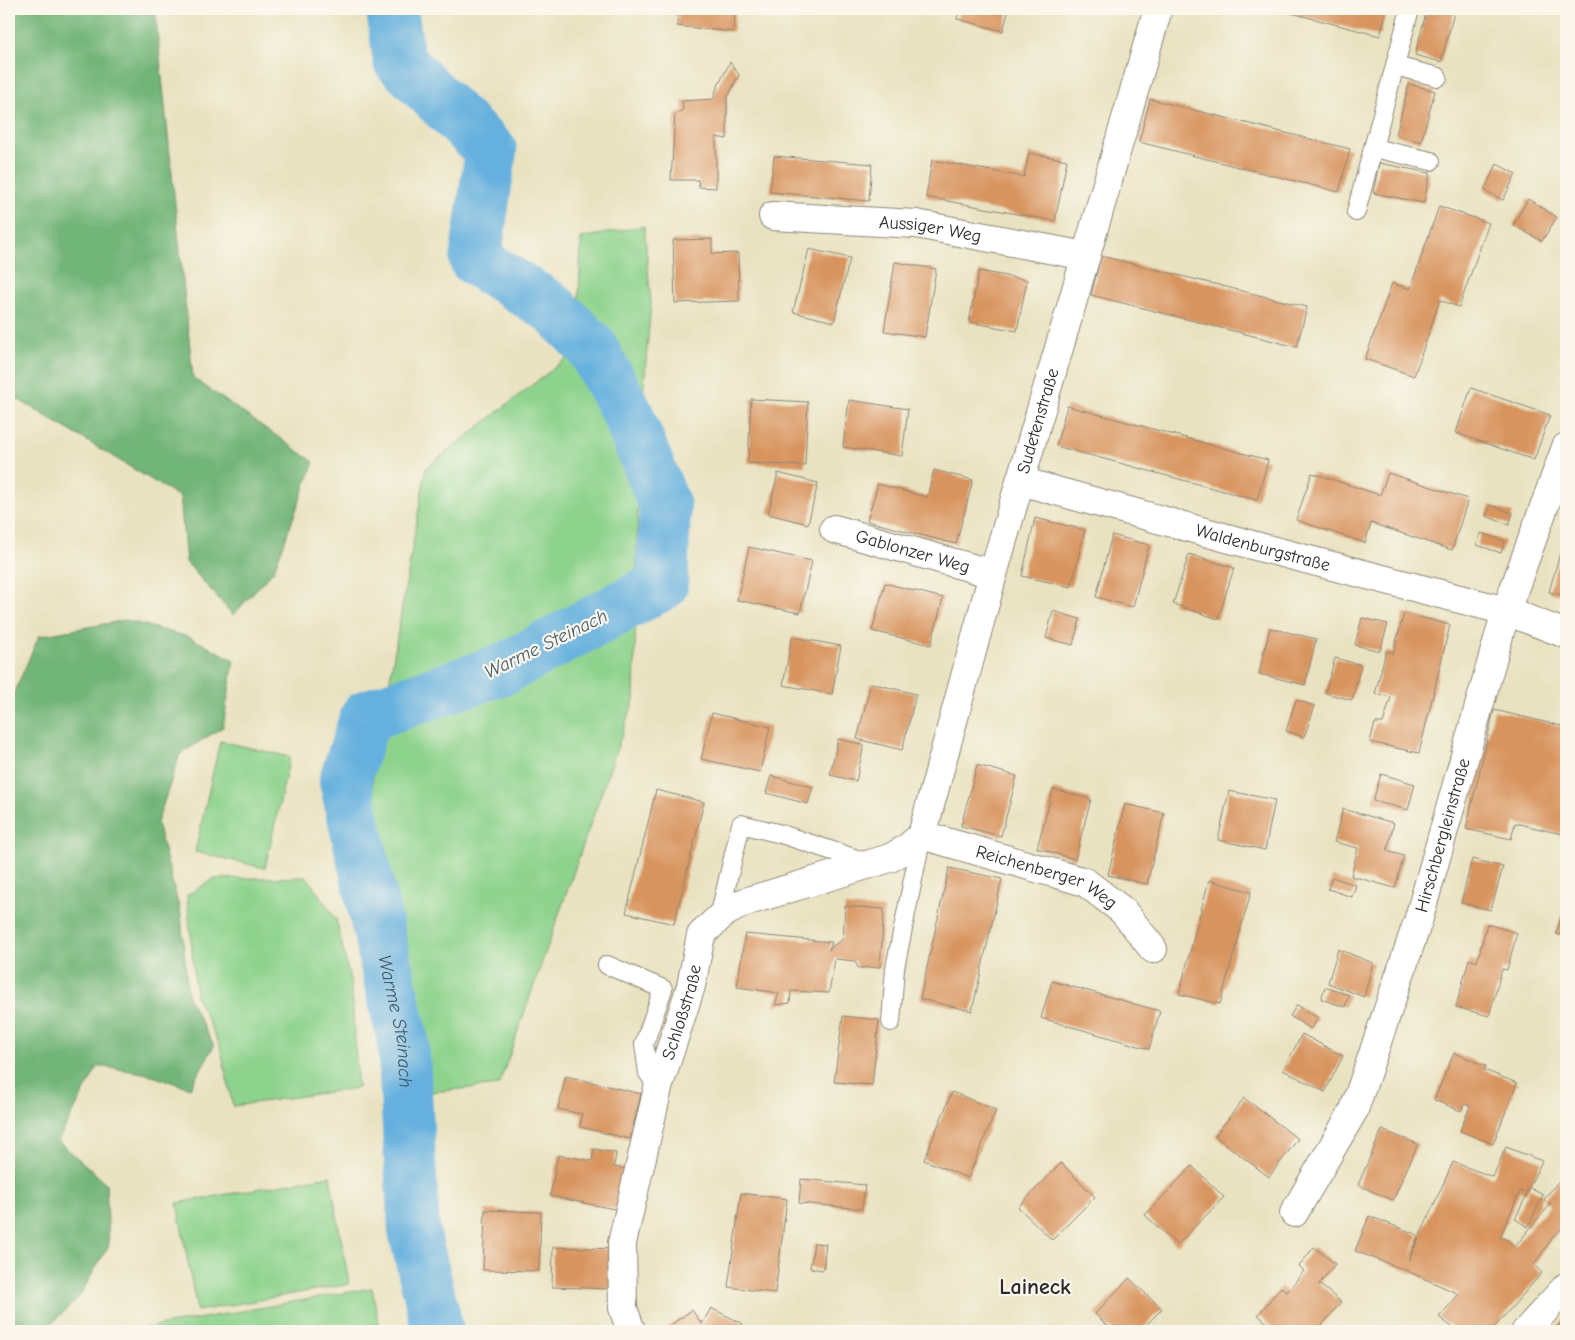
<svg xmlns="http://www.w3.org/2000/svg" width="1575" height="1340" viewBox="0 0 1575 1340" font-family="'Comic Neue',sans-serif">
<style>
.green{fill:#8ed38d;stroke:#5c7f5c}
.forest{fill:#72b578;stroke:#4e7052}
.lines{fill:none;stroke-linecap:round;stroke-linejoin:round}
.river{stroke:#65b0de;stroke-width:52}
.building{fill:#d8945f}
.lane-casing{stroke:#8a8676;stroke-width:20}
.street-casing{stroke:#8a8676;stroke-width:30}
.lane{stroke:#fff;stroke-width:18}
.street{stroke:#fff;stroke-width:28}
.labels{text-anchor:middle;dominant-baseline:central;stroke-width:4.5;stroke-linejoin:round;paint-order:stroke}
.street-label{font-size:18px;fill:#2b2b2b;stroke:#fbf7ec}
.water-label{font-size:19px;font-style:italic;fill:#3f5a6a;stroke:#fbf7ec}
.district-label{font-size:22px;font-weight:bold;fill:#2b2b2b;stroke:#fbf7ec}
</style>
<rect width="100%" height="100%" fill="#fbf7ec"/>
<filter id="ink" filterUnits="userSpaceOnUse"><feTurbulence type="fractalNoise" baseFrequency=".02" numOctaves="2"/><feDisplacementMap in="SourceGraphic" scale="10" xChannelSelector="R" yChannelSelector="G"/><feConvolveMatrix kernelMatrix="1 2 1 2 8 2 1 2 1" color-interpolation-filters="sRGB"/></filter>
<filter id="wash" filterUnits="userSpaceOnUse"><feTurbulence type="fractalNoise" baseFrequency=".0096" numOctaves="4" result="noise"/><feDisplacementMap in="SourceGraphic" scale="20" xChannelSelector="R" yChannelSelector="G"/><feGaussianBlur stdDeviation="1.12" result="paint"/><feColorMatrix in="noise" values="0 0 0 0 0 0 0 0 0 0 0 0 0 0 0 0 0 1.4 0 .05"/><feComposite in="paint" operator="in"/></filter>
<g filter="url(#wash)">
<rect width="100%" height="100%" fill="#e9e2c1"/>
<path class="green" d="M 644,226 L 651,303 L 639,443 L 634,700 L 499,1085 L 432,1092 L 371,789 L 426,468 L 577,350 L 581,238 Z
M 220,741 L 290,757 L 265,868 L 195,852 Z
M 307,877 L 336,919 L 351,984 L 358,1088 L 233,1106 L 220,1046 L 196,996 L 187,895 L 214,879 Z
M 330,1176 L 349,1284 L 197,1311 L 177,1203 Z
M 372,1288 L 380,1331 L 129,1331 Z"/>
<path class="forest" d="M 9,9 L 155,9 L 193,378 L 314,462 L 274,570 L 233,615 L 186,562 L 180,497 L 9,394 Z
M 126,620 L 189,637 L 234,660 L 223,727 L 180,754 L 157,823 L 181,915 L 188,997 L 214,1046 L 190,1088 L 143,1073 L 98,1066 L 58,1141 L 106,1183 L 109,1245 L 79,1297 L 44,1331 L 9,1331 L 9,704 L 39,636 Z"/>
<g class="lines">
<path class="river" id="s1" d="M 392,9 L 399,61 L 491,151 L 475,260 L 551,307 L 591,346 L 628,415 L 665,506 L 662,585 L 506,668 L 366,716 L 345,780 L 403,1041 L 414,1231 L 438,1331"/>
</g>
<g id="blocks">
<path class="building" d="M 679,9 L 736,9 L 733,32 L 677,26 Z
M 960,9 L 1009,9 L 1003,31 L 957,19 Z
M 1276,9 L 1387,9 L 1380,36 Z
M 1427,9 L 1455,9 L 1441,62 L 1415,55 Z
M 730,62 L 739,75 L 727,98 L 727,139 L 716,137 L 716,188 L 699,187 L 698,180 L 671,180 L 675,114 L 683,110 L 682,101 L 714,99 L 716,90 Z
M 1409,84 L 1435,91 L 1421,142 L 1396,135 Z
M 1150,99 L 1350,149 L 1339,192 L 1139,142 Z
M 1566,106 L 1566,123 L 1559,118 Z
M 1029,153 L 1067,160 L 1055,221 L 926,197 L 932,160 L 1024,177 Z
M 774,156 L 872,164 L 869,201 L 770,192 Z
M 1379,163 L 1430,173 L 1424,203 L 1373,193 Z
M 1497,164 L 1516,174 L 1503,200 L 1484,190 Z
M 1528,199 L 1557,217 L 1542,241 L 1513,225 Z
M 1439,206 L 1489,223 L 1459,307 L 1440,300 L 1414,376 L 1365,359 L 1392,283 L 1410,289 Z
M 712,239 L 712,254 L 738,253 L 739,301 L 675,303 L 673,240 Z
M 809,249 L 850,258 L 834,322 L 793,312 Z
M 1101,256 L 1307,307 L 1297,347 L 1091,295 Z
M 895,262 L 936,269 L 925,337 L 884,331 Z
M 979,271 L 1027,280 L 1017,331 L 969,322 Z
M 1471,388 L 1550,415 L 1534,460 L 1456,433 Z
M 751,399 L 808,402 L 805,466 L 748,463 Z
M 849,400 L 908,409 L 902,456 L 843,447 Z
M 1067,406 L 1268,460 L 1257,500 L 1056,446 Z
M 934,470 L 973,480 L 956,544 L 867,521 L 878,484 L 927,497 Z
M 778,473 L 818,483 L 808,524 L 768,514 Z
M 1312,473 L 1380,495 L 1388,473 L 1468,499 L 1452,550 L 1371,523 L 1365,543 L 1296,520 Z
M 1490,505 L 1513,513 L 1509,525 L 1486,516 Z
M 1035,518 L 1085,530 L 1071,587 L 1022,576 Z
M 1481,533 L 1505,541 L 1501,553 L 1477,545 Z
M 1112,535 L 1149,545 L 1133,607 L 1096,597 Z
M 749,547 L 812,561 L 800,613 L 737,600 Z
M 1560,553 L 1566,554 L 1566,596 L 1549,592 Z
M 1189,554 L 1234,568 L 1218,619 L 1173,604 Z
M 885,583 L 943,598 L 931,645 L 872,631 Z
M 1053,611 L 1080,619 L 1073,645 L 1046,638 Z
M 1404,613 L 1450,625 L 1419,753 L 1370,742 L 1375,723 L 1383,723 L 1391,697 L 1375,694 L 1386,651 L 1393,653 Z
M 1362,618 L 1388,624 L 1380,651 L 1355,645 Z
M 1270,628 L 1316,639 L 1305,685 L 1259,674 Z
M 792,637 L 841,646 L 832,694 L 783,685 Z
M 1335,658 L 1361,665 L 1352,700 L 1325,693 Z
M 871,683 L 916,694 L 902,750 L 857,739 Z
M 1296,700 L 1315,706 L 1304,737 L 1286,731 Z
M 1494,710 L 1566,727 L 1566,835 L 1515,823 L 1511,839 L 1466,829 Z
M 712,713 L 770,727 L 760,772 L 701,759 Z
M 838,739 L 864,745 L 856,781 L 830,775 Z
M 977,765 L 1017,776 L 1001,836 L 961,826 Z
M 1381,774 L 1415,784 L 1408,810 L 1373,801 Z
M 771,776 L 813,787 L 808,804 L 766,793 Z
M 1053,789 L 1091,799 L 1075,859 L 1037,848 Z
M 656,790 L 704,802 L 674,924 L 626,913 Z
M 1229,791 L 1275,800 L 1265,850 L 1218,840 Z
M 1125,804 L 1164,813 L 1147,884 L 1108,875 Z
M 1343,809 L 1394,823 L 1387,851 L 1404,856 L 1395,888 L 1351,876 L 1358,848 L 1334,842 Z
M 1472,859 L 1503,867 L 1491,910 L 1461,903 Z
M 949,868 L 1002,879 L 972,1011 L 920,999 Z
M 1332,877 L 1356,885 L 1352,897 L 1328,889 Z
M 1209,880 L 1251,892 L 1220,1004 L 1179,994 Z
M 1566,899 L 1566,936 L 1556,934 Z
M 845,906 L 884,909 L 880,967 L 858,968 L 855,961 L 835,959 L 829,993 L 791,991 L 790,1003 L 775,1005 L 779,993 L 737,987 L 745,934 L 832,942 L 829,950 L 834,945 L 843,939 Z
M 1487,924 L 1517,933 L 1507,970 L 1502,969 L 1489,1016 L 1456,1007 L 1469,959 L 1477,962 Z
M 1338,949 L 1373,963 L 1364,997 L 1328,983 Z
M 1052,981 L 1160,1011 L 1149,1049 L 1041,1018 Z
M 1325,987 L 1349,995 L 1345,1007 L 1321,999 Z
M 1297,1005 L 1318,1018 L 1311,1029 L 1290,1016 Z
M 843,1016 L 879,1020 L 872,1085 L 834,1082 Z
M 1302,1034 L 1343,1056 L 1325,1092 L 1283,1070 Z
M 1454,1053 L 1486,1066 L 1484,1070 L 1517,1083 L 1493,1144 L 1460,1131 L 1470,1106 L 1464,1104 L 1461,1111 L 1434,1100 Z
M 566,1076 L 641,1094 L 630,1139 L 580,1127 L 582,1114 L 558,1109 Z
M 952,1092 L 996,1110 L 968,1178 L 924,1160 Z
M 1244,1098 L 1298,1139 L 1269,1177 L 1215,1136 Z
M 1382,1130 L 1418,1144 L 1393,1200 L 1358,1185 Z
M 1506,1147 L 1542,1161 L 1526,1193 L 1520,1191 L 1500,1237 L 1508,1240 L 1515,1247 L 1535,1222 L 1550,1205 L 1544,1199 L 1558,1182 L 1566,1188 L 1566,1225 L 1553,1237 L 1534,1265 L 1542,1273 L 1491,1331 L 1457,1331 L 1439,1317 L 1459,1294 L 1405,1270 L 1355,1251 L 1369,1216 L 1418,1235 L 1409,1260 L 1453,1162 L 1493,1177 Z
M 594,1149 L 616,1153 L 614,1167 L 627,1169 L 619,1210 L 550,1196 L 558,1155 L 592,1161 Z
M 1061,1163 L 1095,1197 L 1052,1240 L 1018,1207 Z
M 1192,1166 L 1224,1197 L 1177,1245 L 1145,1215 Z
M 801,1179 L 865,1185 L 862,1209 L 799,1203 Z
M 1530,1188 L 1543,1195 L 1528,1227 L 1515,1219 Z
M 741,1193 L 787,1199 L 775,1293 L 728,1287 Z
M 485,1210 L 541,1212 L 539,1271 L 483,1270 Z
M 814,1243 L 826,1244 L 823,1270 L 810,1268 Z
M 553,1247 L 616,1249 L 614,1289 L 552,1287 Z
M 1314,1247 L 1335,1264 L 1319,1284 L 1341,1302 L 1317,1331 L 1277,1331 L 1258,1315 L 1281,1287 L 1287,1292 L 1304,1271 L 1299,1266 Z
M 1129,1278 L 1162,1309 L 1140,1331 L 1113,1331 L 1095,1314 Z
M 711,1308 L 743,1324 L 739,1331 L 662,1331 L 692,1310 L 702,1324 Z
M 1566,1318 L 1566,1331 L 1552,1331 Z"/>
</g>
</g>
<g filter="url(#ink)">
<use href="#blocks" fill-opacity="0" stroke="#8a8676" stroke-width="1"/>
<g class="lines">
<defs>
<path id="lane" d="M 1395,66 L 1438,77
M 1374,148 L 1431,161
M 1356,212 L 1410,9
M 719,917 L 741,824 L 781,834 L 869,863
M 607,965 L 663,989 L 644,1044 L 648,1073 L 658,1088
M 891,1022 L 895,968 L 922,835"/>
<g id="street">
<path id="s2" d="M 773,216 L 916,224 L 1086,256"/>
<path id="s3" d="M 1020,481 L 1263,548 L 1506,611 L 1566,634"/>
<path id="s4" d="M 834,529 L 993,574"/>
<path id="s5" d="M 922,835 L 993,574 L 1158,9"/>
<path id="s6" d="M 922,835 L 1085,882 L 1123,911 L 1153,949"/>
<path id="s7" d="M 1294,1213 L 1354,1110 L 1419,918 L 1506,611 L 1566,447"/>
<path id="s8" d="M 631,1331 L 623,1308 L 622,1243 L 658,1088 L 691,986 L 701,935 L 724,913 L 745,902 L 890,858 L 906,849 L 922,835"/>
<path d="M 1526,1331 L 1566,1287"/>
</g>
</defs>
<use href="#lane" class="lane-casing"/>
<use href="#street" class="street-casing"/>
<use href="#lane" class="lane"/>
<use href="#street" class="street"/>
</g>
</g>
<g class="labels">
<g class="street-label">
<text stroke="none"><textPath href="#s2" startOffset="158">Aussiger Weg</textPath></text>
<text stroke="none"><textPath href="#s5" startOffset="430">Sudetenstraße</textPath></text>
<text stroke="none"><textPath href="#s3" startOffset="252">Waldenburgstraße</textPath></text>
<text stroke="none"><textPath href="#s4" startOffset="82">Gablonzer Weg</textPath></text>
<text stroke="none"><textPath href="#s7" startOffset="408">Hirschbergleinstraße</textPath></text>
<text stroke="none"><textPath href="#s6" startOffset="132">Reichenberger Weg</textPath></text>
<text stroke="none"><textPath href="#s8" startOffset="328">Schloßstraße</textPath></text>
</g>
<g class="water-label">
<text transform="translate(546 644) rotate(-26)">Warme Steinach</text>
<text stroke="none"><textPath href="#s1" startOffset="1331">Warme Steinach</textPath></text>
</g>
<g class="district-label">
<text x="1035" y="1287">Laineck</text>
</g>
</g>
<rect width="1575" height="1340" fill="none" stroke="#fbf7ec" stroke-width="30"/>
</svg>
